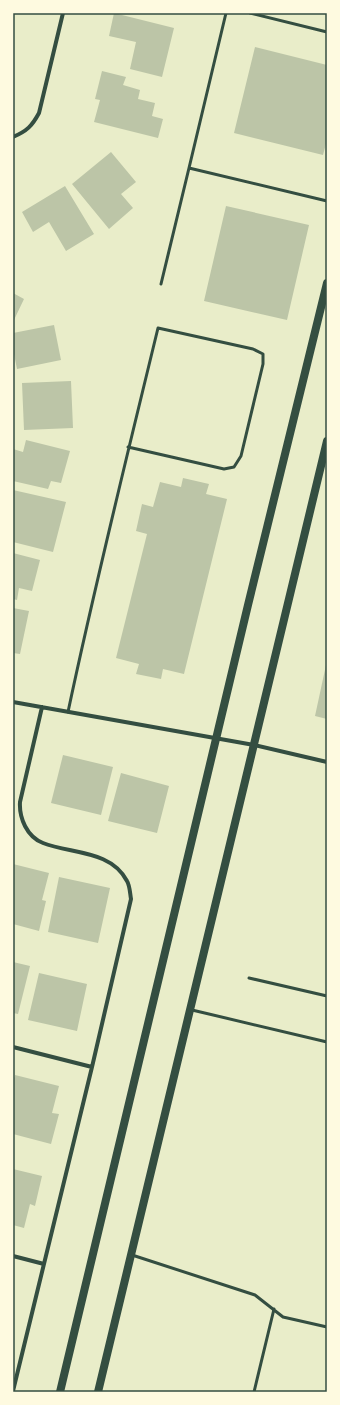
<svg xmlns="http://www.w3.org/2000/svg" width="340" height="1405" viewBox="0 0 340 1405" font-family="Quicksand,sans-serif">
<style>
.building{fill:#bcc5a7}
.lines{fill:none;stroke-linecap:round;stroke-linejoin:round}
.service{stroke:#344e41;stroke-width:3}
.minor{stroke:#344e41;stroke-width:4}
.secondary{stroke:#344e41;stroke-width:8}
.neatline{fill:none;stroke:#344e41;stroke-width:1.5}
</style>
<rect width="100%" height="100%" fill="#e9edc9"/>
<path class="building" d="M 114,13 L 174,28 L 162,77 L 130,69 L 136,42 L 109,36 Z
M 255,47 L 327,65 L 327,140 L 323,155 L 234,133 Z
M 102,71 L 126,77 L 123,85 L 140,90 L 138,99 L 155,103 L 152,116 L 163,119 L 158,138 L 94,122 L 100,100 L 95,99 Z
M 111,152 L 136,182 L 121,194 L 133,208 L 109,229 L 72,184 Z
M 65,186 L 94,234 L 66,251 L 49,222 L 33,232 L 22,212 Z
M 226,206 L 309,225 L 287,320 L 204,301 Z
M 13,293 L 24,299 L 13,322 Z
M 54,325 L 61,360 L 17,369 L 13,349 L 13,333 Z
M 71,381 L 73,428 L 24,430 L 22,383 Z
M 26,440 L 70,451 L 61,483 L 51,481 L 48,489 L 13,481 L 13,449 L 23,452 Z
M 183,478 L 209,484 L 206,494 L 227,499 L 184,674 L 163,669 L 161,679 L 136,674 L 139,664 L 116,658 L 147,534 L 136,531 L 142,504 L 153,507 L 160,482 L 181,487 Z
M 13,490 L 66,502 L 53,552 L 13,542 Z
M 13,553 L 40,560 L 32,591 L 19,588 L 17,600 L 13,599 Z
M 13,608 L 29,611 L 20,654 L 13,653 Z
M 326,665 L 327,665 L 327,719 L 315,716 Z
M 63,755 L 113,767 L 101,815 L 51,803 Z
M 121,773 L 169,786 L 157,833 L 108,821 Z
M 13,864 L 49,873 L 42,900 L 46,901 L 39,931 L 13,924 Z
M 59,877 L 110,888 L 98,943 L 48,932 Z
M 13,962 L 30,966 L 18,1014 L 13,1013 Z
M 39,973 L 87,984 L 77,1031 L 28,1020 Z
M 15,1075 L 59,1086 L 52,1113 L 59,1114 L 51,1144 L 13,1134 L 13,1082 Z
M 13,1169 L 42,1176 L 35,1206 L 30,1204 L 24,1228 L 13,1225 Z"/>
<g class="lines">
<path class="service" d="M 250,13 L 327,32
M 189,168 L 226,13
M 161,284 L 189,168 L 327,201
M 68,712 C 95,584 127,456 158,328 L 253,349 L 263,354 L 263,364 L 241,456 L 234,467 L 224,469 L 128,447
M 249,978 L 327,996
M 192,1010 L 327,1042
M 132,1255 L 255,1295 L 283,1317 L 327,1327
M 254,1392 L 274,1309"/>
<path class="minor" d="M 13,137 C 27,131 32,126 39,113 L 63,13
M 13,702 L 254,745 L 327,762
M 13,1047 L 92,1067
M 13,1256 L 44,1264
M 13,1391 L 92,1067 L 131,899 C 130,894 130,886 127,881 C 111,850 71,854 43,843 C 27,837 19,818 20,802 L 42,707"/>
<path class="secondary" d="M 60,1392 L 248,605 L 327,283
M 98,1392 L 327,441"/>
</g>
<rect width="340" height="1405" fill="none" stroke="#fefae0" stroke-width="28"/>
<rect x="14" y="14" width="312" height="1377" class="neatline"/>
</svg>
